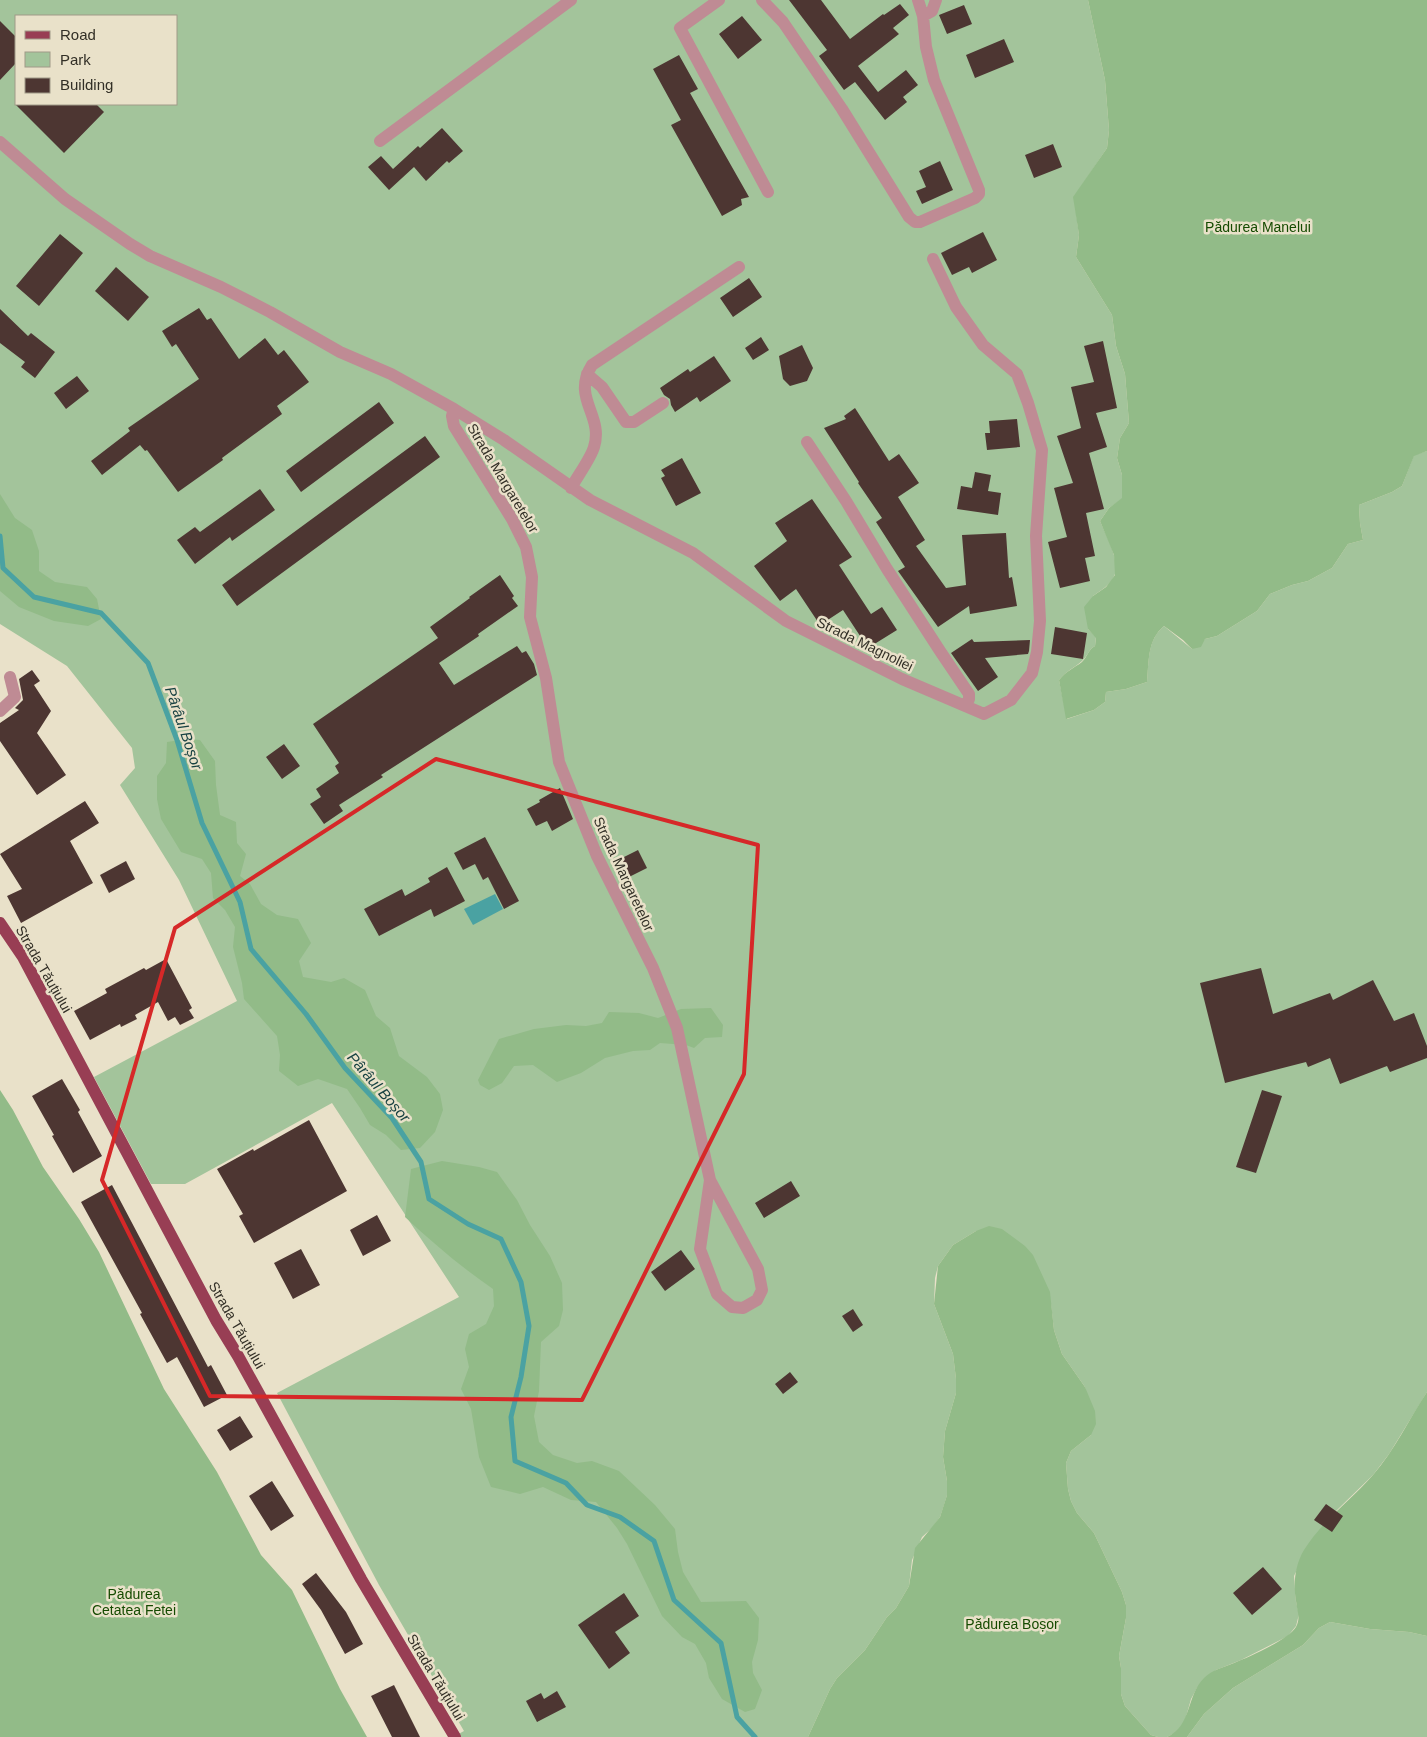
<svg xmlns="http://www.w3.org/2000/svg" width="1427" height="1737" viewBox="0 0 1427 1737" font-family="Helvetica,sans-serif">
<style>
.green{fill:#a3c49b;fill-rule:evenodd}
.forest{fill:#92bb88}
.water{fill:#4aa2a2}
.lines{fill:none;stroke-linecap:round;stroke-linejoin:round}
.stream{stroke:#4aa2a2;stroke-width:5}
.building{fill:#4d3632}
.minor{stroke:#bf8b94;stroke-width:12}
.major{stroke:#983e54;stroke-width:12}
.marked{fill:none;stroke:#d62828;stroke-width:4;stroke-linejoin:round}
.labels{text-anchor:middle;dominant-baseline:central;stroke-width:5;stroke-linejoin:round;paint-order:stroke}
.park-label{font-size:14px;fill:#154b01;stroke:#e9e1c9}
.street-label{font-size:14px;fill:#322f26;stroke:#e9e1c9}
.water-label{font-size:15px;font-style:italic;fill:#184242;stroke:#e9e1c9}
</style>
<rect width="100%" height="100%" fill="#e9e1c9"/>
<path class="green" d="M 0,0 L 1088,0 L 1105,80 L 1109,130 L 1107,148 L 1074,197 L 1079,235 L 1076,257 L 1112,315 L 1116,346 L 1125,374 L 1129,423 L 1120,438 L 1117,458 L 1122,475 L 1122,499 L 1109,508 L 1100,521 C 1106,536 1119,557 1115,574 C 1112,584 1100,591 1093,596 L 1088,629 L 1096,637 L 1095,646 C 1088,650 1088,656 1082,661 C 1074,668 1066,671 1059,680 L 1067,719 L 1094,710 L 1105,702 L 1106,692 L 1126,689 L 1147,682 C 1149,661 1147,640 1164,626 L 1192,649 L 1205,639 L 1217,636 L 1257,611 L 1270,594 L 1292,585 L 1308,581 L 1332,568 L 1348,544 L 1363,540 L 1360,523 L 1359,505 L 1392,492 L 1402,486 L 1414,455 L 1427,451 L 1427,1392 L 1389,1454 L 1373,1475 L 1336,1511 L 1311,1541 L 1294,1576 L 1296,1602 L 1299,1614 L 1296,1626 L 1288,1636 L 1241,1660 L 1216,1670 L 1197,1688 L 1191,1699 L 1184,1724 L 1175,1733 L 1167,1737 L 1158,1737 L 1151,1735 L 1125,1706 L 1121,1694 L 1121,1668 L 1119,1656 L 1126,1618 L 1126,1605 L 1122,1592 L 1094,1533 L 1077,1513 L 1071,1501 L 1068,1489 L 1066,1463 L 1071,1451 L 1091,1435 L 1085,1387 L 1062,1354 L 1054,1330 L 1051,1304 L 976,1231 L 953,1245 L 938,1266 L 935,1278 L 934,1304 L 953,1354 L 956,1379 L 956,1393 L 945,1431 L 943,1457 L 947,1481 L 947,1495 L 944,1505 L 940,1517 L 932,1528 L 922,1537 L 912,1560 L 909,1586 L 896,1608 L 887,1617 L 865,1650 L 837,1678 L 830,1689 L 808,1737 L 453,1737 L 464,1731 L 379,1585 L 277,1393 L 459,1297 L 332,1103 L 185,1184 L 151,1184 L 94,1077 L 237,1001 L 179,880 L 120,785 L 135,768 L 132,748 L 67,666 L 0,624 ZM 16,16 L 176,16 L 176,104 L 16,104 Z
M 1330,1622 L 1370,1629 L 1409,1632 L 1427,1636 L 1427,1737 L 1187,1737 L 1204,1714 L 1233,1688 L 1303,1645 L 1319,1628 Z"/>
<path class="forest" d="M 1088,0 L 1427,0 L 1427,451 L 1414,456 L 1402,486 L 1392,492 L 1359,505 L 1360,523 L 1363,540 L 1348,544 L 1332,568 L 1308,581 L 1292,585 L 1270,594 L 1257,611 L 1217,636 L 1205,639 L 1201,647 L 1192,649 L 1183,640 L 1164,626 C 1147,640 1149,662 1147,682 L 1126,689 L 1106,692 L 1105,702 L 1094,710 L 1066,719 L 1059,680 C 1066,671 1074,668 1082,662 C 1088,656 1088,650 1095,646 L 1096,638 L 1088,629 L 1084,607 L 1093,596 L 1106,587 L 1115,575 L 1114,555 L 1100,521 L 1109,508 L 1122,498 L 1122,475 L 1117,458 L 1120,438 L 1129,423 L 1125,374 L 1116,346 L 1112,315 L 1076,257 L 1079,235 L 1073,197 L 1107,148 L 1109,130 L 1105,80 Z
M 0,494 L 15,518 L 32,530 L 39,551 L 39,571 L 55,582 L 87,587 L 97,599 L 101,619 L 88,626 L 54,621 L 19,607 L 0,591 Z
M 187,739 L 200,740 L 215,761 L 216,785 L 220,815 L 236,822 L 237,843 L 246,854 L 240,876 L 250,884 L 261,904 L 277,915 L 298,919 L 311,943 L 299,961 L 303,977 L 331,982 L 344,978 L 365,990 L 376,1016 L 390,1028 L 399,1056 L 427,1077 L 440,1094 L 443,1110 L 435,1132 L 420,1148 L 401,1150 L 386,1135 L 370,1125 L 360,1108 L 347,1089 L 318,1079 L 298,1086 L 279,1071 L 280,1055 L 277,1036 L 244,999 L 242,983 L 233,947 L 235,927 L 225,910 L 213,898 L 211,873 L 202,859 L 181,852 L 161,819 L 157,799 L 157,776 L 166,763 L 167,742 Z
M 711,1008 L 723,1025 L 722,1037 L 705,1038 L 694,1048 L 686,1045 L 660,1043 L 650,1050 L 633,1051 L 605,1058 L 581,1073 L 557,1082 L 533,1065 L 514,1066 L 502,1083 L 489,1090 L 480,1085 L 478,1080 L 499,1039 L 534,1029 L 566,1025 L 586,1026 L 602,1023 L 609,1012 L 639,1013 L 658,1018 L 681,1009 Z
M 0,1090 L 13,1110 L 43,1167 L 79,1219 L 99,1252 L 164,1389 L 217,1472 L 261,1555 L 292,1590 L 340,1689 L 367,1737 L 0,1737 Z
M 442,1161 L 479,1167 L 497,1172 L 517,1200 L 530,1225 L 550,1256 L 562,1283 L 563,1310 L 559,1326 L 541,1342 L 539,1391 L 534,1416 L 539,1442 L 553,1455 L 577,1463 L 592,1461 L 619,1471 L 655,1505 L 675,1529 L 678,1552 L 683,1572 L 701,1602 L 746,1601 L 759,1618 L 758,1640 L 752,1662 L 753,1673 L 762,1690 L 755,1709 L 745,1712 L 722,1699 L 709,1678 L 706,1663 L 695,1644 L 682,1637 L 662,1616 L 627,1544 L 617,1528 L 596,1502 L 571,1500 L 543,1487 L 520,1494 L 491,1487 L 479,1457 L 471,1409 L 461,1389 L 469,1367 L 465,1349 L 469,1334 L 486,1324 L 494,1306 L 493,1289 C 461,1267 433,1243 405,1217 L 411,1169 Z
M 989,1226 L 1002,1229 L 1025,1246 L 1033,1255 L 1050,1292 L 1054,1330 L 1062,1354 L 1085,1387 L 1095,1411 L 1096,1424 L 1091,1435 L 1071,1451 L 1066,1463 L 1068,1489 L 1071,1501 L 1077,1513 L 1094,1533 L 1122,1592 L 1126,1605 L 1126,1618 L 1119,1656 L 1121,1668 L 1121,1694 L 1125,1706 L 1151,1735 L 1158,1737 L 808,1737 L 830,1689 L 837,1678 L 865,1650 L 887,1617 L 896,1608 L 909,1586 L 915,1548 L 940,1517 L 947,1495 L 947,1481 L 943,1457 L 945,1431 L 956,1393 L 956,1379 L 953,1354 L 934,1304 L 938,1266 L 953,1245 L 976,1231 Z
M 1427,1392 L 1427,1636 L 1409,1632 L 1370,1629 L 1330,1622 L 1319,1628 L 1303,1645 L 1233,1688 L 1204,1714 L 1187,1737 L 1167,1737 C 1192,1726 1186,1696 1204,1678 C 1212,1670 1224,1667 1234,1663 C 1249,1657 1288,1640 1296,1627 C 1301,1618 1297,1611 1296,1601 C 1293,1584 1295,1565 1304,1550 C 1322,1521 1351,1500 1373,1475 C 1395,1450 1409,1419 1427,1392 Z"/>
<path class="water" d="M 495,894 L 503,909 L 473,925 L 464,909 Z"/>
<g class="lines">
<path class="stream" d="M 0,536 L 3,568 L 34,597 L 101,613 L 148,663 L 177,740 L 202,823 L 240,902 L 251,949 L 306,1014 L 345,1068 L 392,1118 L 421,1162 L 429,1199 L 468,1224 L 501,1239 L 521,1282 L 529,1326 L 521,1377 L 511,1417 L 515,1461 L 566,1483 L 587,1505 L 620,1517 L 654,1541 L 674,1600 L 721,1643 L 737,1717 L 755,1737"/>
</g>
<path class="building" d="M 789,0 L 821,0 L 850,39 L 883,14 L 884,15 L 900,4 L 909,15 L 893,28 L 899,34 L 858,66 L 878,92 L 906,70 L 918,85 L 903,97 L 907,102 L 885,120 L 855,82 L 844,90 L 819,56 L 827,50 Z
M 964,5 L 972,24 L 947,34 L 939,15 Z
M 742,16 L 762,40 L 738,59 L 719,34 Z
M 0,21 L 16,37 L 16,63 L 0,80 Z
M 1004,39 L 1014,62 L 975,78 L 966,55 Z
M 679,55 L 698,89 L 690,93 L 749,197 L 741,199 L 742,205 L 722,216 L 671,125 L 681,120 L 653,69 Z
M 15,104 L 96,104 L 104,112 L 64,153 Z
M 442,128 L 463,151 L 449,163 L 447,161 L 426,181 L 414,167 L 389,190 L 368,167 L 381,156 L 393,169 L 418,146 L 420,148 Z
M 1053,144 L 1062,167 L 1034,178 L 1025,155 Z
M 940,161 L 953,190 L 922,204 L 916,191 L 926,187 L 919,171 Z
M 983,232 L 997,260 L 972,273 L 969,267 L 952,275 L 941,253 Z
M 60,234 L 83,253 L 39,306 L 16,286 Z
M 116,267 L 149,297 L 128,321 L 95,291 Z
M 749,278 L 762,297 L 733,317 L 720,298 Z
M 199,308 L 207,320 L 211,318 L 239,359 L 265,338 L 278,355 L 284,350 L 309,382 L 277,406 L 282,414 L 222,458 L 223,460 L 178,492 L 147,450 L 145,451 L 140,445 L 102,475 L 91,461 L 130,431 L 128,428 L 199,379 L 176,344 L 172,347 L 162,331 Z
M 0,309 L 28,336 L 31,333 L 55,352 L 35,378 L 21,367 L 25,362 L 0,343 Z
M 761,337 L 769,350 L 753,360 L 745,348 Z
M 1103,341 L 1117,408 L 1096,413 L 1107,447 L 1089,453 L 1104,509 L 1086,513 L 1095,556 L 1085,558 L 1090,581 L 1060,588 L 1048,542 L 1067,537 L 1054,488 L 1073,483 L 1057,436 L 1081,428 L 1071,387 L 1094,382 L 1084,346 Z
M 802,345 L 813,368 L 807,381 L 790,386 L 783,379 L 779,356 Z
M 714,356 L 731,381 L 700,402 L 697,397 L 675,412 L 671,405 L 670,399 L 664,395 L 660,388 L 688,369 L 690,372 Z
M 77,376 L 89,391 L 66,409 L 54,393 Z
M 379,402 L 394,423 L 301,492 L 286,471 Z
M 855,408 L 889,461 L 899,454 L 919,483 L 898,497 L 925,540 L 916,546 L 946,588 L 966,585 L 962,535 L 1006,533 L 1009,578 L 1012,577 L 1017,606 L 970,614 L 969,606 L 938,627 L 898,571 L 905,567 L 876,522 L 882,518 L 858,483 L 859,482 L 824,428 L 846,419 L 844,416 Z
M 1017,419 L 1020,447 L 987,450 L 985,433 L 990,433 L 989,421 Z
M 425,436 L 440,457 L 237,606 L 222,585 Z
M 682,458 L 701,493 L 676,506 L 661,478 L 665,476 L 661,470 Z
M 975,472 L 991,475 L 988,491 L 1001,493 L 998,515 L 957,509 L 961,486 L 972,488 Z
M 260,489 L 275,510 L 232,541 L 230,537 L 195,564 L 177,540 L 195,527 L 200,532 Z
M 812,499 L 852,557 L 839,565 L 871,614 L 882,607 L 897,630 L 868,648 L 843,610 L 820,625 L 796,589 L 780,601 L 754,566 L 787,541 L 775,523 Z
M 500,575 L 514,596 L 512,598 L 518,606 L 478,634 L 479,636 L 439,663 L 454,685 L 517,646 L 522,653 L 526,651 L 534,664 L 537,675 L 381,775 L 383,777 L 339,805 L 343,811 L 324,824 L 310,804 L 321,797 L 316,789 L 339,773 L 335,766 L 339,763 L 313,724 L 438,638 L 430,627 L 470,598 L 469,597 Z
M 1055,627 L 1087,633 L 1083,659 L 1051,654 Z
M 972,639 L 974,642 L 1030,640 L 1029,651 L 1028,654 L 985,658 L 998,677 L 978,691 L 951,653 Z
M 32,670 L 40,681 L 34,685 L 51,711 L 37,733 L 66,775 L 37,795 L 0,741 L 0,723 L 19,710 L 15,708 L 23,700 L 19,679 Z
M 284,744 L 300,766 L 282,779 L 266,757 Z
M 560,788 L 573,819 L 552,831 L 547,821 L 536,826 L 527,809 L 540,802 L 539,800 Z
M 85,801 L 99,823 L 70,841 L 93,883 L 21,923 L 7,896 L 22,889 L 0,854 Z
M 485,837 L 519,901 L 504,909 L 488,877 L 483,880 L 475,864 L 463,870 L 454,853 Z
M 638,850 L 647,868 L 629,877 L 620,859 Z
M 126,861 L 135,879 L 109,893 L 100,875 Z
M 447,867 L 465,901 L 434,917 L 431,909 L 379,936 L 364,909 L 402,889 L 405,896 L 430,882 L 428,878 Z
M 166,959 L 192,1008 L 189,1010 L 194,1018 L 180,1025 L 175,1017 L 168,1021 L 158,1002 L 135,1015 L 137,1019 L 121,1027 L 120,1024 L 90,1040 L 74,1011 L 107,993 L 105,989 L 144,968 L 146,970 Z
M 1261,968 L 1273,1014 L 1330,993 L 1333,1000 L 1373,980 L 1394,1021 L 1414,1013 L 1427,1046 L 1427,1058 L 1390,1072 L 1387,1066 L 1340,1084 L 1330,1058 L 1308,1067 L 1306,1062 L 1225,1083 L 1200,983 Z
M 62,1079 L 80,1110 L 78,1112 L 102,1156 L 73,1173 L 52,1136 L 54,1135 L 32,1096 Z
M 1262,1090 L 1282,1096 L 1256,1173 L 1236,1167 Z
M 309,1120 L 347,1191 L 254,1243 L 239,1216 L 243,1214 L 217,1169 L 253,1149 L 254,1151 Z
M 791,1181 L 800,1196 L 764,1218 L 755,1203 Z
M 112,1185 L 208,1367 L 211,1365 L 227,1395 L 204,1407 L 177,1357 L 167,1363 L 140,1314 L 142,1313 L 81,1202 Z
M 377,1215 L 391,1241 L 363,1256 L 350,1230 Z
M 301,1249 L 320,1285 L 293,1299 L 274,1263 Z
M 681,1250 L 695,1269 L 665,1291 L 651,1272 Z
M 853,1309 L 863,1325 L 853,1332 L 842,1316 Z
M 790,1372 L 798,1382 L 783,1394 L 775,1384 Z
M 240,1416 L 253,1437 L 230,1451 L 217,1430 Z
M 272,1481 L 294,1516 L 271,1531 L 249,1496 Z
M 1326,1504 L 1343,1516 L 1332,1532 L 1314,1520 Z
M 1263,1567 L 1282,1589 L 1252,1615 L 1233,1593 Z
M 316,1573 L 346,1612 L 363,1644 L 345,1654 L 321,1610 L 302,1584 Z
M 624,1593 L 639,1616 L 615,1632 L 630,1653 L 609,1669 L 578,1625 Z
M 394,1685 L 420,1737 L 392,1737 L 371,1696 Z
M 557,1691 L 566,1707 L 537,1722 L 526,1701 L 541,1693 L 544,1699 Z"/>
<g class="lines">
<path class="minor" d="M 719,0 L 680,28 L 768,192
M 762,0 L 783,22 L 842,109 L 909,217 L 915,222 L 920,222 L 975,198 L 979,194 L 979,190 L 934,80 L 926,47 L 923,16 L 918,0
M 923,16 L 932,11 L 936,0
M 380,141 L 571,0
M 0,142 L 65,199 L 130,244 L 150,256 L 221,287 L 270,312 L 340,352 L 391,374 L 454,409 L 504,440 L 590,500 L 693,553 L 786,621 L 902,679 L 984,714 L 1011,700 L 1032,673 L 1037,652 L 1040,621 L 1036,536 L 1042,450 L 1028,403 L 1017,374 L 983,345 L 956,307 L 933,259
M 587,374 L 602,387 L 626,422 L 634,422 L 663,403
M 454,409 L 452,416 L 454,426 L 512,519 L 526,547 L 532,577 L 530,617 L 546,678 L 559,762 L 597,856 L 653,968 L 677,1028 L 710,1180 L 758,1269 L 762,1290 L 757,1300 L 743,1308 L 732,1307 L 717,1294 L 700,1249 L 710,1180
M 807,442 L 846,501 L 887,569 L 940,651 L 969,694 L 969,699 L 966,706
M 571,488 C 577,477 591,458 594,447 C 604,415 571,398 592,365 L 739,267
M 0,711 L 15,697 L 10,677"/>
<path class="major" d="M 0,923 L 23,957 L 216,1320 L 238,1356 L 361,1579 L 455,1737"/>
</g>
<path class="marked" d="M 436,759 L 758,845 L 744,1074 L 582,1400 L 210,1396 L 102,1180 L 175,928 Z"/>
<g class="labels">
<g class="park-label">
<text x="1258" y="227">Pădurea Manelui</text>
<text x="134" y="1594">Pădurea<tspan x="134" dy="16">Cetatea Fetei</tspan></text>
<text x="1012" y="1624">Pădurea Boșor</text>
</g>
<g class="street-label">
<text transform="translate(503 478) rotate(59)">Strada Margaretelor</text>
<text transform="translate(865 644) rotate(26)">Strada Magnoliei</text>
<text transform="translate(624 874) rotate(65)">Strada Margaretelor</text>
<text transform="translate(44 969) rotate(60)">Strada Tăuțiului</text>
<text transform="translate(237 1325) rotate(60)">Strada Tăuțiului</text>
<text transform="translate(436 1677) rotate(59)">Strada Tăuțiului</text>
</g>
<g class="water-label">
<text transform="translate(184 728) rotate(71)">Pârâul Boșor</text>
<text transform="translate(379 1087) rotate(49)">Pârâul Boșor</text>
</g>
</g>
<rect x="15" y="15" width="162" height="90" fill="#e9e1c9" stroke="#a09a88"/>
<rect x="25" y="31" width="25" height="8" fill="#983e54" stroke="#a09a88"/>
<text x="60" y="40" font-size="15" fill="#322f26">Road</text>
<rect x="25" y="52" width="25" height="15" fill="#a3c49b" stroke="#a09a88"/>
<text x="60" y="65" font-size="15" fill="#322f26">Park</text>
<rect x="25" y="78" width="25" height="15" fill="#4d3632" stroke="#a09a88"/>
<text x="60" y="90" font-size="15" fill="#322f26">Building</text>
</svg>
